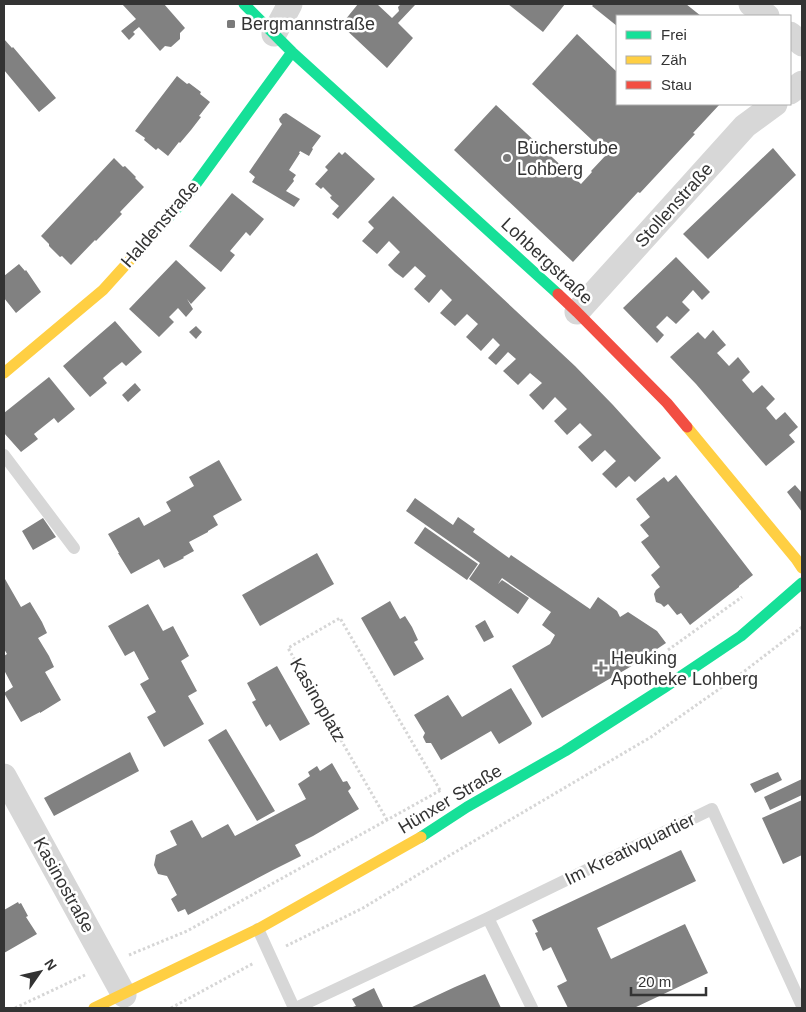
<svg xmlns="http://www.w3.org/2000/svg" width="806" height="1012" viewBox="0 0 806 1012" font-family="Arial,sans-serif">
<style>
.building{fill:#818181}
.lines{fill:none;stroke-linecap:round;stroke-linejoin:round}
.path{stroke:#d6d6d6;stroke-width:3;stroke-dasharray:2.5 2.5;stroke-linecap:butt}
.lane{stroke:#d7d7d7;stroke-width:12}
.street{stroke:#d7d7d7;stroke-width:25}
.fast{stroke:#16e098;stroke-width:11}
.slow{stroke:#ffcf43;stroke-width:11}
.jam{stroke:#f24e42;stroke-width:11}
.poi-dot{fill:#7a7a7a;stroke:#fff;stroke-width:2}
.labels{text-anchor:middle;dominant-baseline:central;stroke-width:5;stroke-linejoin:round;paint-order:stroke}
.poi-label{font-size:18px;fill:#333;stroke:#fff;text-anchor:start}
.street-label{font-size:18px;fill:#333;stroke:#fff}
</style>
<rect width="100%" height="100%" fill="#fff"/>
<path class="building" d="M 122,4 L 164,4 L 185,28 L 180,33 L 180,39 L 171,47 L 165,46 L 160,51 L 139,27 L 133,32 L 135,34 L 129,40 L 121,31 L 136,19 Z
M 358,4 L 377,4 L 392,18 L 399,11 L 398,7 L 401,4 L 415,5 L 398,23 L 413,38 L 387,68 L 341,25 Z
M 508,4 L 565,4 L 543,32 Z
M 594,4 L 686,4 L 701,16 L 617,16 L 617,26 L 592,6 Z
M 577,34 L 617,72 L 617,104 L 720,104 L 693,133 L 695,134 L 640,193 L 638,192 L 573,262 L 454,150 L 496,105 L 581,184 L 592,172 L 591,171 L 607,154 L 532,84 Z
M 4,39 L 12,48 L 13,47 L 56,98 L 39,112 L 4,70 Z
M 177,76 L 187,84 L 189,83 L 201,92 L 200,94 L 210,102 L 199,116 L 201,117 L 191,130 L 180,143 L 179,142 L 168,156 L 158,148 L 156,150 L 144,140 L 145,138 L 135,131 Z
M 286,113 L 321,136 L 312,148 L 313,149 L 309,156 L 300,151 L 299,153 L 300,153 L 289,170 L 296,175 L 293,179 L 294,181 L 286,191 L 300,199 L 294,207 L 252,182 L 255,177 L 249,172 L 282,124 L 280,122 L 279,119 L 283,114 Z
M 773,148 L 796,175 L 708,259 L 683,234 Z
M 339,152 L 342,155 L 345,152 L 375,179 L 338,219 L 332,214 L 339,206 L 331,199 L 330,197 L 332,196 L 323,187 L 321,189 L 315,184 L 328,170 L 325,167 Z
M 114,158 L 123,167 L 125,166 L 136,177 L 135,178 L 144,187 L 120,212 L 122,214 L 96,241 L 95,240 L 71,265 L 62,256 L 60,257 L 49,246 L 49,244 L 41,236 Z
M 232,193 L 264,219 L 250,236 L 246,232 L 230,251 L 235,255 L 221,272 L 189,246 Z
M 393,196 L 575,366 L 613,405 L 661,458 L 635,482 L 629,476 L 616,488 L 602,474 L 616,461 L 605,450 L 592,462 L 578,447 L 592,435 L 580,423 L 567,435 L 554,421 L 567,409 L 555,397 L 543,410 L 529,395 L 542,383 L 530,373 L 518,385 L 503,371 L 516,359 L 508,352 L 496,365 L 488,358 L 500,345 L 493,338 L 481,351 L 466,337 L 478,324 L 467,314 L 455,326 L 440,313 L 452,300 L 441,289 L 429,303 L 414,289 L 426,276 L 415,266 L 403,278 L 395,272 L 388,265 L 400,252 L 389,241 L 377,254 L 362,241 L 374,228 L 368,222 Z
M 676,257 L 710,292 L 702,300 L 693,290 L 682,302 L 690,310 L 676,324 L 667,316 L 656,327 L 664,335 L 657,343 L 623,308 Z
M 176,260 L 206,288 L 191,304 L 187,299 L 193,309 L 186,317 L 178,308 L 169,317 L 174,322 L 159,337 L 129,309 Z
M 19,264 L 25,271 L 26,270 L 41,292 L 16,313 L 4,298 L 4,276 Z
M 115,321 L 142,352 L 126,366 L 122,362 L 112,370 L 103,378 L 107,383 L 90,397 L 63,366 Z
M 196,326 L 202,332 L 196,339 L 189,332 Z
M 713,330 L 726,345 L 717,353 L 729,366 L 738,357 L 750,372 L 742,380 L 747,386 L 753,393 L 762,385 L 775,399 L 766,408 L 776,420 L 785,412 L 798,427 L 789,435 L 795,442 L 766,466 L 696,384 L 670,357 L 698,332 L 705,339 Z
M 49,377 L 75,409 L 58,423 L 54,418 L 34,434 L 38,439 L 21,452 L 4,433 L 4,413 Z
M 135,383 L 141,390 L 128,402 L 122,395 Z
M 219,460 L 235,488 L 242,500 L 213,516 L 218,525 L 208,531 L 208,532 L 189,542 L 194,551 L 183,557 L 184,558 L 164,568 L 159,559 L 131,574 L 118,553 L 119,553 L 108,534 L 139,517 L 144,526 L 171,511 L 166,502 L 194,486 L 189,477 Z
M 676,475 L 753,575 L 739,586 L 739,587 L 690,625 L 681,613 L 677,615 L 668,604 L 664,607 L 661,604 L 656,602 L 654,594 L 656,590 L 660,587 L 651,575 L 660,567 L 641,542 L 649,536 L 640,525 L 650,517 L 636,499 L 664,477 L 668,482 Z
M 795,485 L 802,493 L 802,512 L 787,492 Z
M 415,498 L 453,525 L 458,517 L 475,529 L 473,532 L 509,558 L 511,555 L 590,609 L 598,597 L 617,611 L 620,617 L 628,612 L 657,631 L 666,643 L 630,667 L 542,718 L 512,666 L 550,644 L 555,635 L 542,625 L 551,612 L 502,578 L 498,584 L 502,580 L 529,598 L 518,614 L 469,579 L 480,563 L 406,511 Z
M 43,518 L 56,537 L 33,550 L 22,531 Z
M 425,527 L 478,564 L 467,580 L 414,543 Z
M 317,553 L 334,584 L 260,626 L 242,595 Z
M 5,579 L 21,607 L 30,602 L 42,622 L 47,633 L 38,638 L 49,656 L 54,667 L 45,672 L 61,700 L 40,713 L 40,712 L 21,722 L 4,693 L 13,687 L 4,670 L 4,656 L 7,654 L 4,649 L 4,580 Z
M 390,601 L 400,619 L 405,616 L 412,627 L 418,640 L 414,642 L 424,659 L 394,676 L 361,618 Z
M 148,604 L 163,631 L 173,626 L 189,656 L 181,661 L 197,691 L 188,696 L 204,724 L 164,747 L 147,717 L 156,712 L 140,684 L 149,679 L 134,651 L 125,656 L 108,626 Z
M 485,620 L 494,637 L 484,642 L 475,626 Z
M 277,666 L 310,724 L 280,741 L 270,724 L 266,727 L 252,702 L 256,700 L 247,683 Z
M 511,688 L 532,723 L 531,725 L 499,744 L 491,731 L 441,760 L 431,743 L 426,743 L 423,737 L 425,733 L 414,715 L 448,695 L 462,717 Z
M 226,729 L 275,811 L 257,821 L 208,740 Z
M 130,752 L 139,771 L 54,816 L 44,798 Z
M 332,763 L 343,782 L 347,781 L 351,788 L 348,791 L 359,809 L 313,836 L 295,845 L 301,856 L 273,870 L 188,915 L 185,909 L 178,912 L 171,899 L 177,895 L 167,876 L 158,874 L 154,865 L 156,855 L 177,845 L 170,831 L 192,820 L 202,838 L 228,824 L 235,836 L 306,799 L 298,784 L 310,776 L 308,772 L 317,766 L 320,771 Z
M 778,772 L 782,780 L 755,793 L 750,784 Z
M 802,779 L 802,795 L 770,810 L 764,797 Z
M 802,800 L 802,855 L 783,864 L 762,818 Z
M 681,850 L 696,881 L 597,928 L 611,959 L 685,924 L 708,973 L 634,1008 L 568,1008 L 557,986 L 567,981 L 551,947 L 543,951 L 535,933 L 538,932 L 532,920 Z
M 18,902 L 19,904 L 21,903 L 28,916 L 26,917 L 37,934 L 4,953 L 4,910 Z
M 485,974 L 501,1008 L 410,1008 L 455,987 Z
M 374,988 L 383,1007 L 350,1008 L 356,1006 L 352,999 Z"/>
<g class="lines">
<path class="path" d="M 668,650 L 742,597
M 387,820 L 288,648 L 340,618 L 440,790
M 286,946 L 363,908 L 452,854 L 651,737 L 742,673 L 802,627
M 129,955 L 187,931 L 441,790
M 15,1008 L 85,975
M 171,1008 L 254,963"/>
<path class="lane" d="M 4,455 L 74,548
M 488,918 L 532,1008
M 258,929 L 294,1008
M 296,1008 L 488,918 L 712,809 L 802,1006"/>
<path class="street" d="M 751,4 L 767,16
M 274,34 L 290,4
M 790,34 L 802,44
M 790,92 L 802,83
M 577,312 L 745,126 L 775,104
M 4,776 L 124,995"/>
<path class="fast" d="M 244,4 L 292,52 L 558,294
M 159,228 L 185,199 L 292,52
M 421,837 L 467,807 L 565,751 L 665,687 L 741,636 L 802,583"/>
<path class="slow" d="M 4,373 L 103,290 L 159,228
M 687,427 L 796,559 L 802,568
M 94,1008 L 258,929 L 421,837"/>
<path class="jam" d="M 558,294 L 577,312 L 667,403 L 687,427"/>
</g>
<g class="poi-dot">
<rect x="226" y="19" width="10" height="10" rx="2.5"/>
<circle cx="507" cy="158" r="5"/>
<path d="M598.5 660.5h5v5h5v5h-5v5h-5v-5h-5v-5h5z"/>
</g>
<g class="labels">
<g class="poi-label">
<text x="241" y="24">Bergmannstraße</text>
<text x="517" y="148">Bücherstube<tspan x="517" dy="21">Lohberg</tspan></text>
<text x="611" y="658">Heuking<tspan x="611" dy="21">Apotheke Lohberg</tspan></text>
</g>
<g class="street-label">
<text transform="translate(674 205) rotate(-48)">Stollenstraße</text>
<text transform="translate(160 224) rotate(-49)">Haldenstraße</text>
<text transform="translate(547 261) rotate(43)">Lohbergstraße</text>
<text transform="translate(318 700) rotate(60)">Kasinoplatz</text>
<text transform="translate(450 799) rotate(-31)">Hünxer Straße</text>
<text transform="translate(630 849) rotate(-26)">Im Kreativquartier</text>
<text transform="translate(64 885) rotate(61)">Kasinostraße</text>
</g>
</g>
<rect width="806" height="1012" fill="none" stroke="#333333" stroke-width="10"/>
<rect x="616" y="15" width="175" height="90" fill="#ffffff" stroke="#adadad"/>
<rect x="626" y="31" width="25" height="8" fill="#16e098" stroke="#adadad"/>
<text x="661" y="40" font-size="15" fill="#333333">Frei</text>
<rect x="626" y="56" width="25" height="8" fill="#ffcf43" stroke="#adadad"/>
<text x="661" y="65" font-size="15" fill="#333333">Zäh</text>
<rect x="626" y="81" width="25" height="8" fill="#f24e42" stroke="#adadad"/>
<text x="661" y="90" font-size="15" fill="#333333">Stau</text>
<g transform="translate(40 972) rotate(56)" stroke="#ffffff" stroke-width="4" paint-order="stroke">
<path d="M0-4L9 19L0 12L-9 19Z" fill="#333333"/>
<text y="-8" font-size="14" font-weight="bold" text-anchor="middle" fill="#333333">N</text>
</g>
<path d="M631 987v8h75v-8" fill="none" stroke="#333333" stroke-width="2.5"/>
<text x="638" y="987" font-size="15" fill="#333333" stroke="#ffffff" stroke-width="4" paint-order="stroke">20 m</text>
</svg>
